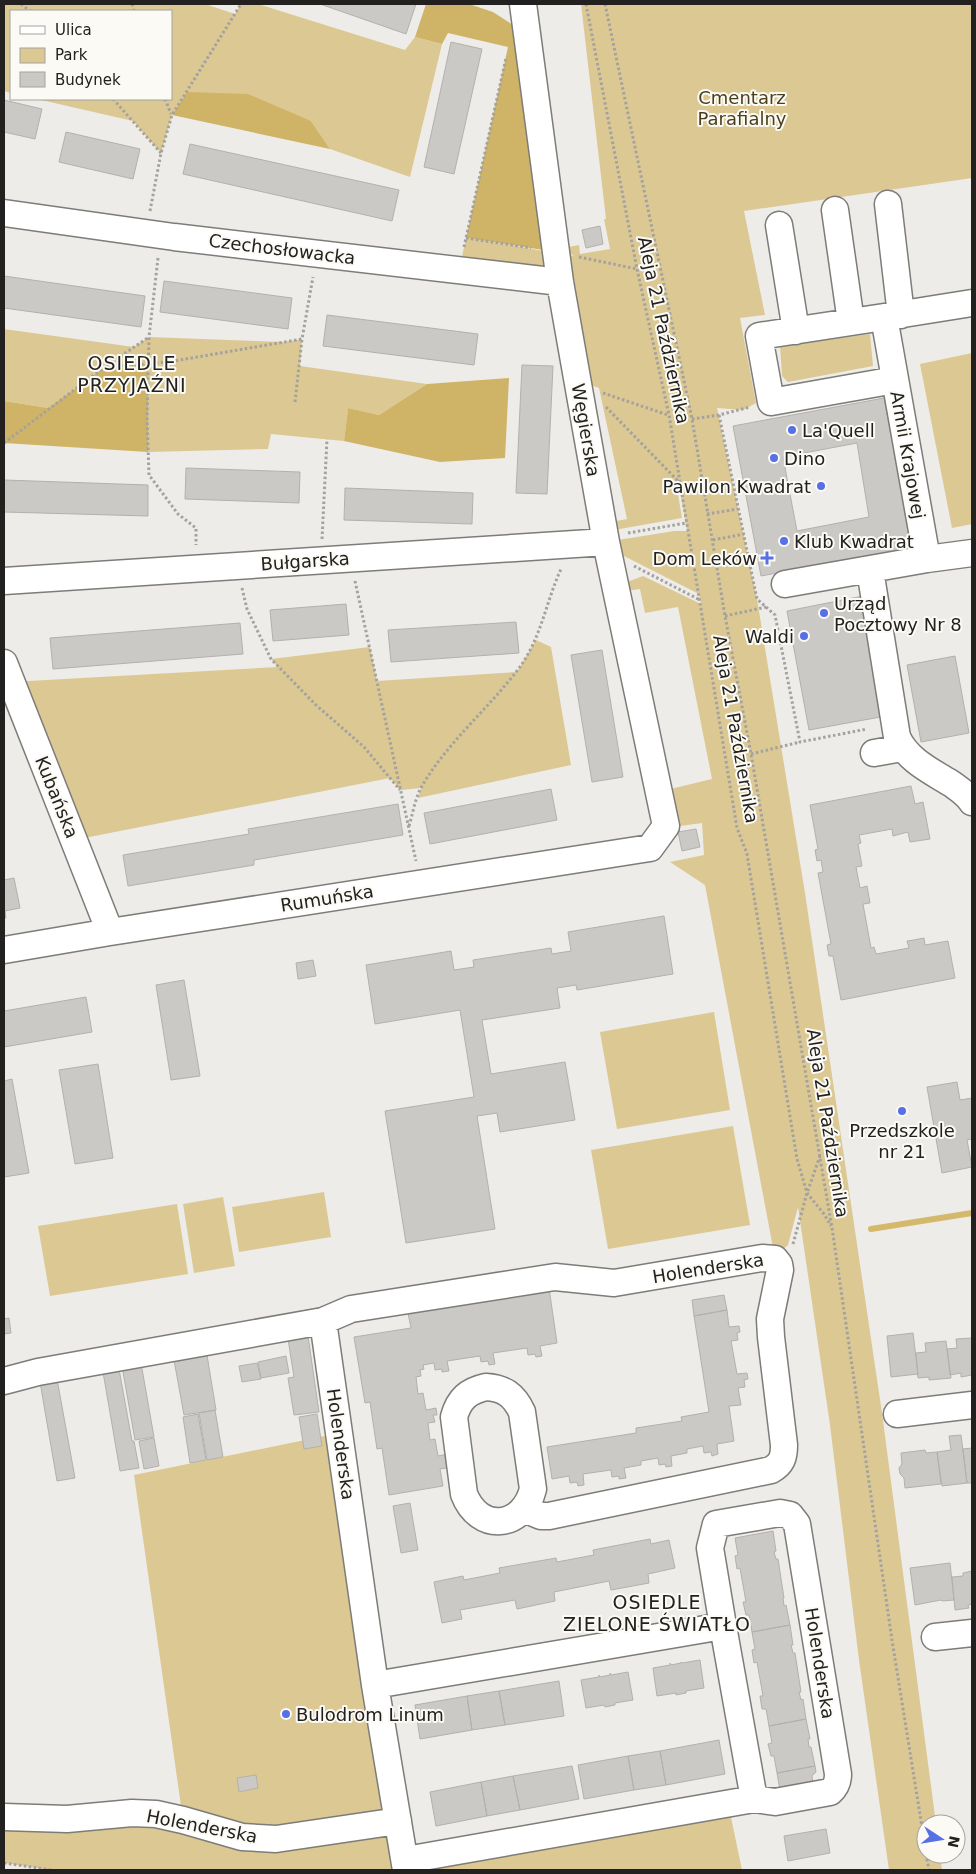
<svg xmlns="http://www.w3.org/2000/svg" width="976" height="1874" viewBox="0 0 976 1874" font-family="'DejaVu Sans',sans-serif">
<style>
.green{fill:#dcc892}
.forest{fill:#cfb366}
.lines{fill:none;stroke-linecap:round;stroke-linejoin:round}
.stream{stroke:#d4b96c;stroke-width:6}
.building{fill:#cbc9c5;stroke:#b3b1ad;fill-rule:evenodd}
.minor-casing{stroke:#7e7c78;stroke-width:29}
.path{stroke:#a4a29f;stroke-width:3;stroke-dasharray:2.5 2.5;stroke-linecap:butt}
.minor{stroke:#fff;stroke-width:26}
.poi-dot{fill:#5670e6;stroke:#fbfaf5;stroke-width:2}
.labels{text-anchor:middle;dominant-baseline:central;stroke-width:4;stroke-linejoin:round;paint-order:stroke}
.park-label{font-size:18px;fill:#4a3e1d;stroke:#fbfaf5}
.street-label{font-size:18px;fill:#22211f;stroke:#fbfaf5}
.poi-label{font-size:18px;fill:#22211f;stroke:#fbfaf5;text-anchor:start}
.neighbourhood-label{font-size:19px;letter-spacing:1px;fill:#22211f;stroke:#fbfaf5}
</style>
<rect width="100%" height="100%" fill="#eeece8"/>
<path class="green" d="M 4,4 L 205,4 L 235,14 L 241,4 L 258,4 L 405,50 L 415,37 L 442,44 L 410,177 L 330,149 L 311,121 L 187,92 L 172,115 L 161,153 L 133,121 L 37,99 L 171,99 L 171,11 L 11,11 L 11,93 L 4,91 Z
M 581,4 L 972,4 L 972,178 L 744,211 L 765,315 L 740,318 L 756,403 L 743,410 L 717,408 L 757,599 L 805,893 L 882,1413 L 936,1824 L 926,1824 L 926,1854 L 940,1854 L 942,1870 L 889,1870 L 859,1660 L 830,1425 L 798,1207 L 788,1245 L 780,1252 L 773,1248 L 705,885 L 670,862 L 704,855 L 702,823 L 673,827 L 658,792 L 712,779 L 678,607 L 645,613 L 640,589 L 625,591 L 627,582 L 643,576 L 701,604 L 699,594 L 620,554 L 618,540 L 674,531 L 687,531 L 679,486 L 677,488 L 682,518 L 614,530 L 611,522 L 627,519 L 599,388 L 585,383 L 560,282 L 459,270 L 466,238 L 574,256 L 563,248 L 579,245 L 580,254 L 610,249 L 604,219 L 606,219 Z
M 4,329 L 134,347 L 149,337 L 284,342 L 302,339 L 300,366 L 427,384 L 379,415 L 348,408 L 344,441 L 271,434 L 268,449 L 148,452 L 147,418 L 105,366 L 48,408 L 4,401 Z
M 870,334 L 873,366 L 788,382 L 782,376 L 780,346 Z
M 972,353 L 972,524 L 952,528 L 920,364 Z
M 536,640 L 551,647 L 571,765 L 418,798 L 421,788 L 401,790 L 390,778 L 74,840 L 11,682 L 278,667 L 271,659 L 370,647 L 377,681 L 517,672 Z
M 714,1012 L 730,1110 L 617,1129 L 600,1032 Z
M 733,1126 L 750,1225 L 608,1249 L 591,1150 Z
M 324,1192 L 331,1237 L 239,1252 L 232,1207 Z
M 223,1197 L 235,1266 L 194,1273 L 183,1204 Z
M 177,1204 L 188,1274 L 50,1296 L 38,1226 Z
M 339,1433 L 406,1870 L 51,1870 L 4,1863 L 4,1817 L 183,1820 L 134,1475 Z
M 728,1803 L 742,1870 L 426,1870 L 423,1856 Z"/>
<path class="forest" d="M 426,4 L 469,4 L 493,12 L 513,25 L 556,252 L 466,238 L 508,47 L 448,33 L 442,44 L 415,37 Z
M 187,92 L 248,94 L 311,121 L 330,149 L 172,115 Z
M 148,364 L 148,452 L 4,443 L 4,401 L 48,408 L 106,366 Z
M 509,378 L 505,458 L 440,462 L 344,441 L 348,408 L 379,415 L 427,384 Z"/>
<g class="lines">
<path class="stream" d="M 871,1229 L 972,1213"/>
</g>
<path class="building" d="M 320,4 L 416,4 L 406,34 Z
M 451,42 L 482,49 L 454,174 L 424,167 Z
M 4,100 L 42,109 L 35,139 L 4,132 Z
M 66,132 L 140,149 L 133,179 L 59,162 Z
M 190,144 L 399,190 L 392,221 L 183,174 Z
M 600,226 L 603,244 L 586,248 L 582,230 Z
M 4,276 L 145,296 L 141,327 L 4,308 Z
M 164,281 L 292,298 L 288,329 L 160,312 Z
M 327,315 L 478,334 L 474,365 L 323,346 Z
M 522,365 L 553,366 L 547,494 L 516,493 Z
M 884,398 L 912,548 L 761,576 L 733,426 ZM 857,443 L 869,517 L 797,531 L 783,457 Z
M 186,468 L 300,472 L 299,503 L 185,499 Z
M 4,480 L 148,485 L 148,516 L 4,512 Z
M 345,488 L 473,493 L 472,524 L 344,520 Z
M 863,596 L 886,716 L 809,730 L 787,611 Z
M 346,604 L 349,635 L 273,641 L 270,610 Z
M 516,622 L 519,653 L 391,662 L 388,630 Z
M 240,623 L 243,654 L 53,669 L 50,638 Z
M 602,650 L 623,777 L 592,782 L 571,655 Z
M 955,656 L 969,733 L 921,742 L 907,665 Z
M 911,786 L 915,804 L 923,802 L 930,839 L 910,842 L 908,832 L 893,836 L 892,829 L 859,835 L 861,843 L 858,844 L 862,866 L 856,867 L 860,888 L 867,886 L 870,903 L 863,904 L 871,948 L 874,947 L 876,954 L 909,948 L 907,941 L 914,940 L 924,938 L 925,945 L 948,941 L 955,978 L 841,1000 L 833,956 L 829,956 L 827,945 L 831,944 L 818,873 L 823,872 L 821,860 L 817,861 L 815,850 L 818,849 L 810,805 Z
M 551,789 L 557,820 L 430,844 L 424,813 Z
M 398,804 L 403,835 L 254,860 L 254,865 L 128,886 L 123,855 L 249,834 L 248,829 Z
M 696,829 L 700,847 L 682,851 L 678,832 Z
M 14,878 L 20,908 L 5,911 L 6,918 L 4,918 L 4,880 Z
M 664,916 L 673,974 L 577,990 L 576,985 L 557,988 L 560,1008 L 482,1020 L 491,1074 L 565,1062 L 575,1120 L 500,1132 L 497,1113 L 477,1116 L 495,1229 L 406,1243 L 385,1111 L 474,1097 L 460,1010 L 375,1024 L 366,965 L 451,951 L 454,970 L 474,967 L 473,960 L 551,948 L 552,954 L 571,951 L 568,932 Z
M 313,960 L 316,976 L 298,979 L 296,963 Z
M 184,980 L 200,1076 L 171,1080 L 156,985 Z
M 86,997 L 92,1032 L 4,1047 L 4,1011 Z
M 98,1064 L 113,1158 L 75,1164 L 59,1070 Z
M 12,1079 L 29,1173 L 4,1177 L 4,1081 Z
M 957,1082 L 960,1100 L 972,1098 L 972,1139 L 967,1140 L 972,1167 L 942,1173 L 927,1087 Z
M 549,1288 L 557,1343 L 540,1346 L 542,1356 L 536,1357 L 535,1354 L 528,1355 L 527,1348 L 493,1353 L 495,1364 L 489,1365 L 488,1361 L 481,1362 L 480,1356 L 447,1361 L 449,1371 L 442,1372 L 442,1369 L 435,1370 L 434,1363 L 423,1365 L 424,1369 L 420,1370 L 421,1376 L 416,1377 L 418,1394 L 423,1393 L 426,1410 L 436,1408 L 437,1415 L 433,1415 L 435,1422 L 428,1423 L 430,1440 L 435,1439 L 438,1456 L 448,1454 L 449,1461 L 446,1461 L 447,1468 L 440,1469 L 443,1486 L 389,1495 L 382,1448 L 377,1449 L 370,1402 L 365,1403 L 354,1337 L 411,1328 L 408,1313 Z
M 724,1295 L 727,1310 L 694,1316 L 692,1300 Z
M 727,1310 L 729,1327 L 739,1326 L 740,1332 L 737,1333 L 738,1340 L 731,1341 L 737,1374 L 747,1373 L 748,1379 L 744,1380 L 745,1387 L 738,1388 L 741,1405 L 729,1406 L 734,1441 L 717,1444 L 718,1454 L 712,1456 L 711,1452 L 704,1453 L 703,1446 L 687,1449 L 687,1453 L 671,1456 L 672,1466 L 666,1467 L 665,1464 L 659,1465 L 658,1458 L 641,1461 L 641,1465 L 624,1468 L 626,1478 L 619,1479 L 619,1476 L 612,1477 L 611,1470 L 583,1474 L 584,1485 L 578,1486 L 577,1482 L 570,1483 L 569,1476 L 552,1479 L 547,1447 L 636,1433 L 636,1428 L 682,1421 L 681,1417 L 709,1412 L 694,1316 Z
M 9,1318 L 11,1333 L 4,1334 L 4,1319 Z
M 913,1333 L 918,1374 L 891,1377 L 887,1336 Z
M 308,1336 L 319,1412 L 294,1415 L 288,1378 L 294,1377 L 288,1339 Z
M 972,1338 L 972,1375 L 961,1377 L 961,1373 L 950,1375 L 947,1349 L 957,1348 L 956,1339 Z
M 946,1341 L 951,1378 L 929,1380 L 929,1377 L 918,1378 L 916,1353 L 926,1352 L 925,1343 Z
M 207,1355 L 216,1410 L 184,1415 L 174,1360 Z
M 286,1356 L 289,1373 L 261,1378 L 258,1362 Z
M 141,1363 L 154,1437 L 135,1440 L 122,1366 Z
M 257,1363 L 261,1379 L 242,1382 L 239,1366 Z
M 119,1369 L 132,1441 L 134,1441 L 139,1468 L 120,1471 L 103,1372 Z
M 57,1379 L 75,1478 L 57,1481 L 40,1382 Z
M 215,1410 L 223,1457 L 207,1460 L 199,1413 Z
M 198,1414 L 206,1460 L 190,1463 L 183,1417 Z
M 317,1414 L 322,1446 L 304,1449 L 299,1417 Z
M 961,1435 L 967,1483 L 942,1486 L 937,1452 L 951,1450 L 949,1436 Z
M 154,1438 L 159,1466 L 144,1469 L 139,1441 Z
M 972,1448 L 972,1483 L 967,1483 L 963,1449 Z
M 925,1450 L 926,1453 L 937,1452 L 941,1484 L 905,1488 L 904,1478 L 900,1474 L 899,1468 L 902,1464 L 901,1453 Z
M 410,1503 L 418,1550 L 401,1553 L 393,1506 Z
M 773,1531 L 776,1551 L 774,1552 L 776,1559 L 778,1559 L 784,1598 L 783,1598 L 784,1606 L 786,1605 L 790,1625 L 752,1632 L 749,1615 L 746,1615 L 743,1602 L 746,1602 L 740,1568 L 737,1569 L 735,1556 L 738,1555 L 735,1538 Z
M 650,1539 L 651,1544 L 669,1540 L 675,1568 L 648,1574 L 649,1583 L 611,1590 L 609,1581 L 554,1592 L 555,1601 L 517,1609 L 515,1600 L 460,1610 L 462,1619 L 442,1623 L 434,1582 L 463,1576 L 464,1580 L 500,1573 L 499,1568 L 556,1558 L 557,1562 L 594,1555 L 593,1550 Z
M 950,1563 L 954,1600 L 942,1601 L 941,1600 L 915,1605 L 910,1568 Z
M 972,1571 L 972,1604 L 968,1605 L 969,1608 L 955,1610 L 952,1577 L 963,1576 L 963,1573 Z
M 790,1625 L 793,1645 L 791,1645 L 793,1653 L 795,1653 L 801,1692 L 799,1692 L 801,1700 L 803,1699 L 806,1719 L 769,1726 L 766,1709 L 762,1709 L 760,1696 L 763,1696 L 757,1662 L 754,1663 L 752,1650 L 755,1649 L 752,1632 Z
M 700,1660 L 704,1688 L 686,1691 L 686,1693 L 676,1695 L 676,1693 L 657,1696 L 653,1668 L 670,1665 L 670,1663 L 671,1665 L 681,1663 L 681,1662 L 682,1663 Z
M 628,1672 L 633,1700 L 615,1703 L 615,1705 L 605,1707 L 604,1705 L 586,1708 L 581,1680 L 599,1677 L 599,1675 L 600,1677 L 610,1675 L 610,1673 L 611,1675 Z
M 559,1681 L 564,1716 L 505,1725 L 499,1691 Z
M 499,1691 L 505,1725 L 472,1730 L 467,1696 Z
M 467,1696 L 472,1730 L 420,1739 L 415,1705 Z
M 806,1719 L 810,1739 L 808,1739 L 809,1747 L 811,1747 L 815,1766 L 777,1773 L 774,1756 L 771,1756 L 768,1744 L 772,1743 L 769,1726 Z
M 719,1740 L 725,1774 L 666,1785 L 660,1751 Z
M 660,1751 L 666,1785 L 634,1790 L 628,1756 Z
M 628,1756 L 634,1790 L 584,1799 L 578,1765 Z
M 572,1766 L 579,1799 L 520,1810 L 513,1776 Z
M 815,1766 L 816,1772 L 812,1776 L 813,1784 L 780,1790 L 777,1773 Z
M 256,1775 L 258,1788 L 239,1792 L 237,1778 Z
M 513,1776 L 520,1810 L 487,1816 L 481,1782 Z
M 481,1782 L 487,1816 L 436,1826 L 430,1792 Z
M 826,1829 L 830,1853 L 788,1861 L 784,1836 Z"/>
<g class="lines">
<defs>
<path id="minor" d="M 888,204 L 901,315
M 835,210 L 851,322
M 4,213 L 174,237 L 560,282
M 779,225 L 796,331
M 884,317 L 759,336 L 771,402 L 895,380
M 927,559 L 972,553
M 870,570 L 897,737 C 907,760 931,771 952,784 C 959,789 967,794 972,802
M 4,581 L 606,542
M 785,584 L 927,559 L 884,317 L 972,303
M 4,663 L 110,932
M 874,753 L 902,748
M 4,950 L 110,932 L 650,848 L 666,826 L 606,542 L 560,282 L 523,4
M 4,1381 L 38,1372 L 323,1321
M 486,1387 C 504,1388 514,1395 522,1412 L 533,1489 C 523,1529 479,1533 464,1494 L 454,1417 C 459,1399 468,1391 486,1387 Z
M 897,1414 L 972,1405
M 935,1637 L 972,1633
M 375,1685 L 723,1626 L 754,1799 L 775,1802 L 830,1792 C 836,1787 838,1782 838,1774 L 797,1524 L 790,1515 L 780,1513 L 716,1524 L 710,1548 L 723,1626
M 4,1817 L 67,1819 L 132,1813 L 156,1814 L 183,1820 L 242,1837 L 276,1839 L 398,1821
M 406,1860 L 754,1799
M 406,1870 L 375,1685 L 323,1321 L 351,1309 L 555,1277 L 614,1283 L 762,1258 L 775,1259 L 779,1264 L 780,1270 L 770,1319 L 771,1337 L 784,1445 C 784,1457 782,1464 771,1470 L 549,1516 L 541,1516 L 524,1509"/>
</defs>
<use href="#minor" class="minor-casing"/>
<path class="path" d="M 21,4 L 30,11
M 132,4 L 134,11
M 586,4 L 637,269 L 669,415 L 737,828 L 747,854 L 797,1159 L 807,1193 L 824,1214 L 831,1226
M 605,4 L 692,419 L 725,616 L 751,754 L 832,1228 L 892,1640 L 926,1852
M 113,99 L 161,153
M 165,99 L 171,114
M 150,211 L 161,153 L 172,115 L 241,4
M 466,238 L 531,248
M 464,247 L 506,58
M 579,257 L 637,269
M 158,258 L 149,337 L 147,418 L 149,475 L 178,514 L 196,528 L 196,545
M 106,366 L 148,364 L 174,361 L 302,339 L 313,277
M 603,393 L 668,415
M 295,402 L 302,339
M 606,407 L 680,483
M 719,415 L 757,599 L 775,615 L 800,742 L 867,729
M 692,419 L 719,415 L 750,407
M 4,443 L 106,366 L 149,337
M 707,514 L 738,509
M 628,533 L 686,523
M 322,539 L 327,439
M 713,540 L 744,534
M 634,566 L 700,600
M 355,581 L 416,861
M 242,588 L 247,609 L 271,659 L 316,705 L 364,747 L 400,790
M 725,616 L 766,607
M 751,754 L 800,742
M 409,826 C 413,813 415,798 422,786 C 447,743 486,711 516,672 C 541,641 545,604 561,569
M 793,1244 L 807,1193 L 820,1156
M 926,1854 L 929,1870
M 4,1863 L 51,1870"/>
<use href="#minor" class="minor"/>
</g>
<g class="poi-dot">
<circle cx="792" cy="430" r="5"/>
<circle cx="774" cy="458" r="5"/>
<circle cx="821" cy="486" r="5"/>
<circle cx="784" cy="541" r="5"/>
<path d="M764.5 550.5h5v5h5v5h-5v5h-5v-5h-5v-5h5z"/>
<circle cx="824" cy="613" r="5"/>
<circle cx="804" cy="636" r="5"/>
<circle cx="902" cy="1111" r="5"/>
<circle cx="286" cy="1714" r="5"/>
</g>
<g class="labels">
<g class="park-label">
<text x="742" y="97">Cmentarz<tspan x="742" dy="21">Parafialny</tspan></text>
</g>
<g class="street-label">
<text transform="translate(282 249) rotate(7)">Czechosłowacka</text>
<text transform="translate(664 330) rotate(78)">Aleja 21 Października</text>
<text transform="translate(586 430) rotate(80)">Węgierska</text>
<text transform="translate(908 455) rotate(80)">Armii Krajowej</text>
<text transform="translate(305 561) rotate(-4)">Bułgarska</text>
<text transform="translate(736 729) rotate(80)">Aleja 21 Października</text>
<text transform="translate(57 797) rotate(68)">Kubańska</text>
<text transform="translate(327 898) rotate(-9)">Rumuńska</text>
<text transform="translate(828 1123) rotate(81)">Aleja 21 Października</text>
<text transform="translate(708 1268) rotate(-9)">Holenderska</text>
<text transform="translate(341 1444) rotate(82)">Holenderska</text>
<text transform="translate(820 1663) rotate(81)">Holenderska</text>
<text transform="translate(202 1826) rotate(11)">Holenderska</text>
</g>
<g class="poi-label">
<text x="802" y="430">La'Quell</text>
<text x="784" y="458">Dino</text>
<text x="811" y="486" text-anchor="end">Pawilon Kwadrat</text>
<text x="794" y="541">Klub Kwadrat</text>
<text x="757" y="558" text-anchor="end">Dom Leków</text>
<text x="834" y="603">Urząd<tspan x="834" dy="21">Pocztowy Nr 8</tspan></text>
<text x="794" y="636" text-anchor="end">Waldi</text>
<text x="902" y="1130" text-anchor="middle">Przedszkole<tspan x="902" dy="21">nr 21</tspan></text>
<text x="296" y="1714">Bulodrom Linum</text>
</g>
<g class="neighbourhood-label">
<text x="132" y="363">OSIEDLE<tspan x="132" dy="22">PRZYJAŹNI</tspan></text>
<text x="657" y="1602">OSIEDLE<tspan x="657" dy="22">ZIELONE ŚWIATŁO</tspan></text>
</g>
</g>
<rect width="976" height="1874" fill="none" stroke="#22211f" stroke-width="10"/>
<rect x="10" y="10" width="162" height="90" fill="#fbfaf5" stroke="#a4a39f"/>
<rect x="20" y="26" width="25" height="8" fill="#ffffff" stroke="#a4a39f"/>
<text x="55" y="35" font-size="15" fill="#22211f">Ulica</text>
<rect x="20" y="48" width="25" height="15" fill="#dcc892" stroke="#a4a39f"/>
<text x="55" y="60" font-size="15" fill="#22211f">Park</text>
<rect x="20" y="72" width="25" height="15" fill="#cbc9c5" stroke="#a4a39f"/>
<text x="55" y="85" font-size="15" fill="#22211f">Budynek</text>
<g transform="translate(941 1839) rotate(102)"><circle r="24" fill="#fbfaf5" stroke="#a4a39f"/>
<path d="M0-4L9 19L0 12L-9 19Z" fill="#5670e6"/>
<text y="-8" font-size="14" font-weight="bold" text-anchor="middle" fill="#22211f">N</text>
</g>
</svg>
